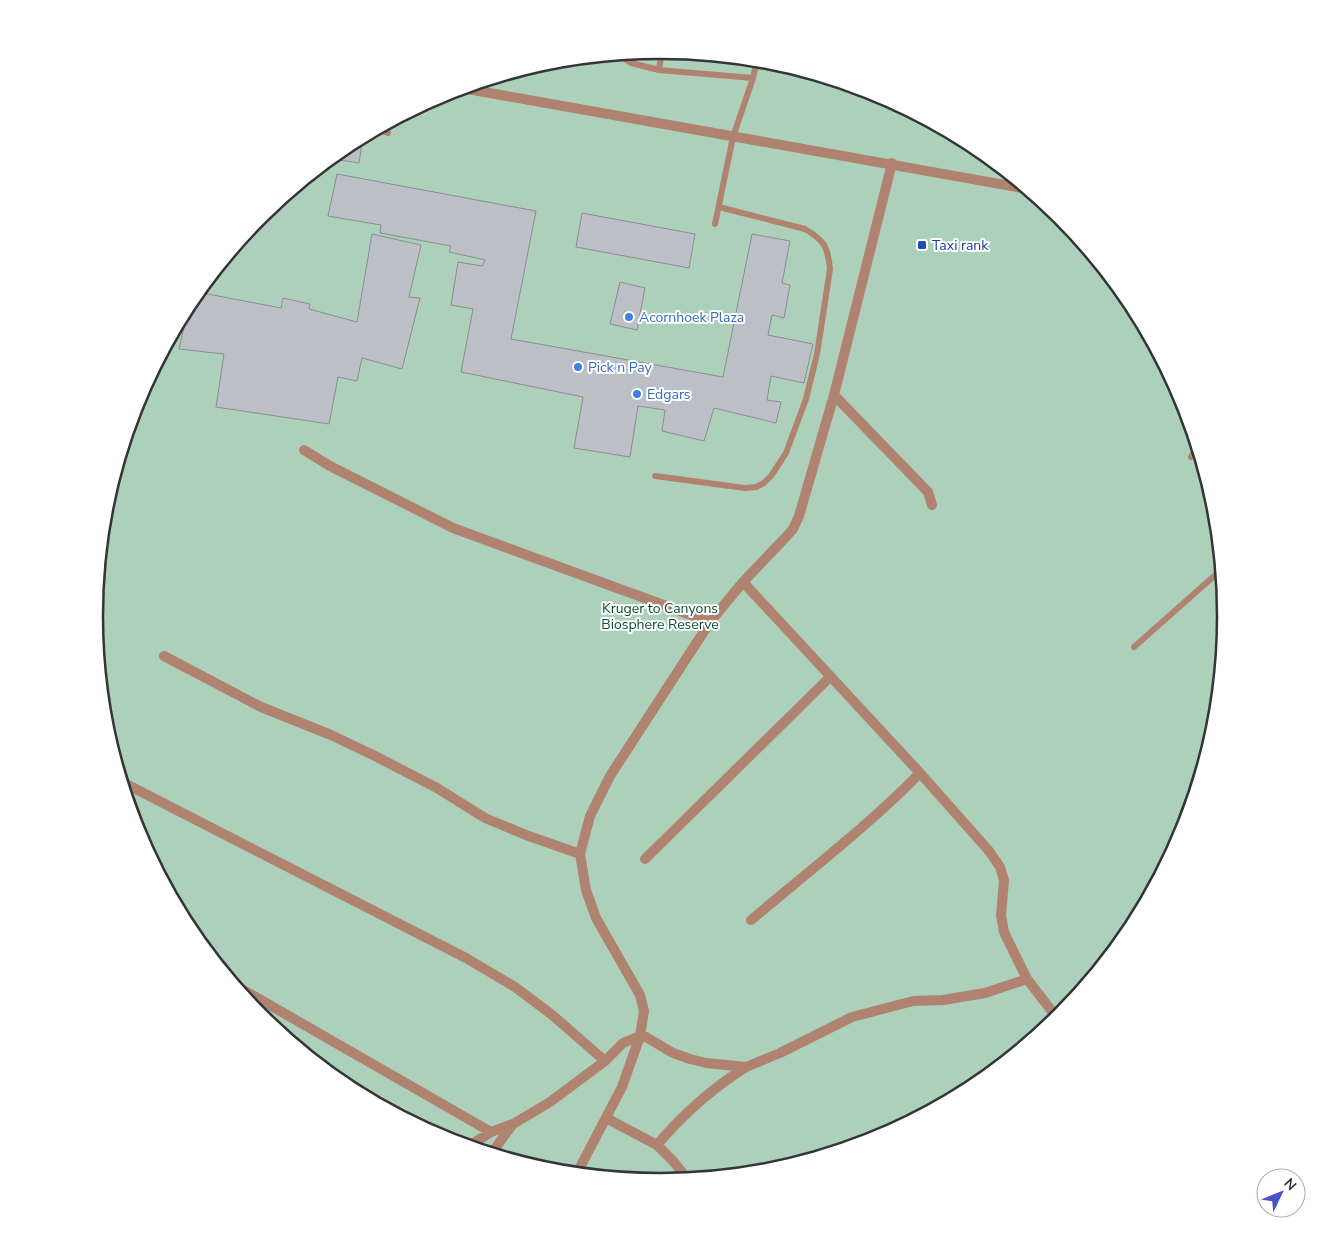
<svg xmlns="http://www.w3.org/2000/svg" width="1321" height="1233" viewBox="0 0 1321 1233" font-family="'Nunito Sans',sans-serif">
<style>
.green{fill:#acd0b9}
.building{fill:#bdbfc7;stroke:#8b8d94}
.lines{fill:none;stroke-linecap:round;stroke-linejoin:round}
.service{stroke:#b08371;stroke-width:6}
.minor{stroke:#b08371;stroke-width:10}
.tertiary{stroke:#b08371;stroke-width:10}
.transit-dot{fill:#1a4fb4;stroke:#fff;stroke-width:2}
.shop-dot{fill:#3f7fe0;stroke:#fff;stroke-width:2}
.labels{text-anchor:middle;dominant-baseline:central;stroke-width:4;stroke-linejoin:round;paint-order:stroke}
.transit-label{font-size:14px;fill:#164399;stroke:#fff;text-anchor:start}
.shop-label{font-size:14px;fill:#366cbe;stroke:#fff;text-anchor:start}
.park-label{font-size:14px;fill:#095030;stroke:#fff}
.rim{fill:none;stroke:#343538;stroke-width:2.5}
</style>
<rect width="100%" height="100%" fill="#e3e4ed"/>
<path class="green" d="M96 617a565 565 0 1 1 1130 0a565 565 0 1 1-1130 0Z"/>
<path class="building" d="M 363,136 L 359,163 L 334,159 L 335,154 L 346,145 Z
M 337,174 L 536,211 L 511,339 L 723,377 L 752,234 L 790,241 L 782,283 L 790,285 L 784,318 L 772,315 L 768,335 L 813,344 L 804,383 L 771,376 L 767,400 L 781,402 L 776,423 L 714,408 L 704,441 L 662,431 L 665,410 L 638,406 L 630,457 L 574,448 L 583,397 L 461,372 L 473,309 L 451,305 L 458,262 L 482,266 L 485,260 L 449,252 L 451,246 L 380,233 L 381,225 L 328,216 Z
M 582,213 L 695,234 L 689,268 L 576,247 Z
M 372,234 L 421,245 L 409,297 L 420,298 L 402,369 L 362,358 L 357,381 L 338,377 L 329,424 L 216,407 L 224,354 L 179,349 L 184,327 L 177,325 L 190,302 L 197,292 L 281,308 L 283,298 L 310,304 L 309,309 L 357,322 Z
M 620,282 L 645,288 L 637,330 L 610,324 Z"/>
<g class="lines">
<path class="service" d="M 624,54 L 625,59 L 631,63 L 659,70 L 753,78 L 757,60
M 659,70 L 662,50
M 377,129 L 388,133
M 715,224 L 733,137 L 753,78
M 1191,457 L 1198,445
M 655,476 L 745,488 L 756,487 L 764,483 L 771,476 L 786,453 L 806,399 L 817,354 L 830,269 C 828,247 824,240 805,229 L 719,207
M 1134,647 L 1222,569"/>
<path class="minor" d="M 834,395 L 928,492 L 932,505
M 304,450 L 330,466 L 453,528 L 710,622
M 743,582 L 920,773 L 989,851 L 1000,867 L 1004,880 L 1001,915 L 1004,932 L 1027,979 L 1058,1019
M 164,656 L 261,707 L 331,735 L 375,756 L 437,788 L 485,818 L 526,835 L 580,854
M 122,782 L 466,958 L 515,987 L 551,1014 L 605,1061
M 645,859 L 830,677
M 751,920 C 808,872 868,826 920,773
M 233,984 L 491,1132
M 606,1118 L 657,1145 L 674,1162 L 688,1180
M 657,1145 C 684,1113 711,1089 746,1067
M 467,1147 L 491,1132 L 513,1124 L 550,1102 L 605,1061 L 623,1043 L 640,1036 L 646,1037 L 673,1053 L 690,1059 L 706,1063 L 746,1067 L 780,1053 L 852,1017 L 913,1001 L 943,1000 L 985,993 L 1027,979
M 491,1154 L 513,1124
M 576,1175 L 622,1087 L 640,1036 L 644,1011 L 640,995 L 596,918 L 586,890 L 580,854 L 590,816 L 610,776 L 710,622 L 743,582 L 785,538 L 793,529 L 799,516 L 834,395 L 892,163"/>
<path class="tertiary" d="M 462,88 L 1028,189"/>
</g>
<rect class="transit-dot" x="917" y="240" width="10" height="10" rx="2.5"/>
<g class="shop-dot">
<circle cx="629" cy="317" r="5"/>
<circle cx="578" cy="367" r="5"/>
<circle cx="637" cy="394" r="5"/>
</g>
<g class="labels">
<g class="transit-label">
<text x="932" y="245">Taxi rank</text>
</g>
<g class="shop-label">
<text x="639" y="317">Acornhoek Plaza</text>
<text x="588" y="367">Pick n Pay</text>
<text x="647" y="394">Edgars</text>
</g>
<g class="park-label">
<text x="660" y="608">Kruger to Canyons<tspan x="660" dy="16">Biosphere Reserve</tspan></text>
</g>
</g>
<path d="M0 0H1321V1233H0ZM103 616a557 557 0 1 1 1114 0a557 557 0 1 1-1114 0Z" fill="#fff" fill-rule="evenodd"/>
<path class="rim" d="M103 616a557 557 0 1 1 1114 0a557 557 0 1 1-1114 0Z"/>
<g transform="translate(1281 1193) rotate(47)"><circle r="24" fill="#ffffff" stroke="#aeaeaf"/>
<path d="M0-4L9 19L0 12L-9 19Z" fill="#4b52c7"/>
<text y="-8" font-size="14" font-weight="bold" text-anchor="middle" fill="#343538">N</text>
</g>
</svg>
